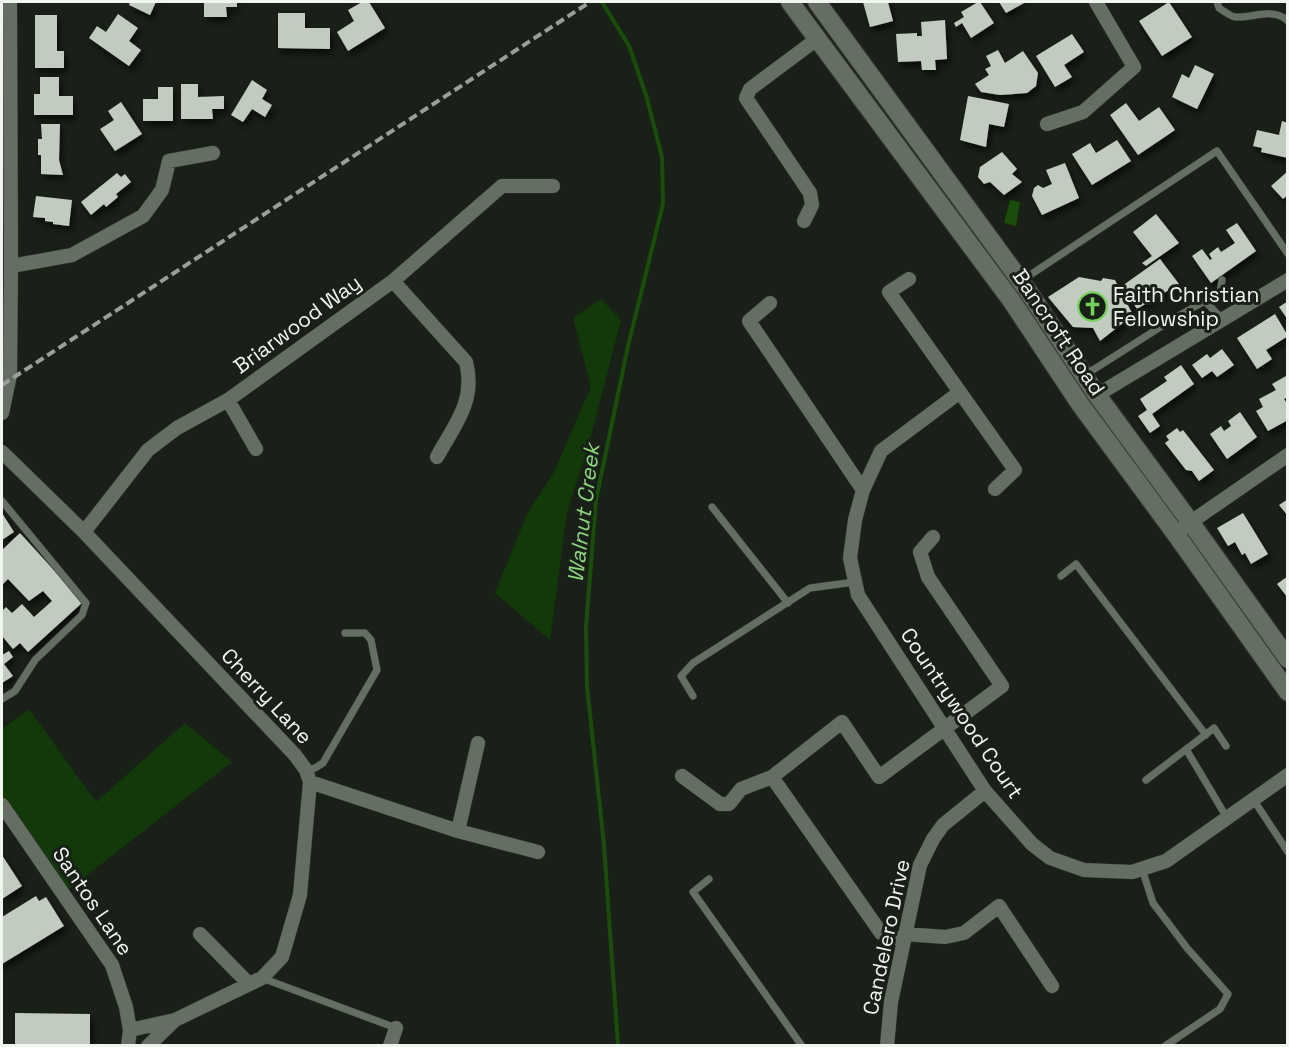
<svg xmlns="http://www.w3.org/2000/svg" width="1289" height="1047" viewBox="0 0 1289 1047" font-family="'Space Grotesk',sans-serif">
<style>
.green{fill:#133809}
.water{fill:#1a4d0b}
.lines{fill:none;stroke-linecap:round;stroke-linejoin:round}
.stream{stroke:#1a4d0b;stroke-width:4}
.building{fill:#c1cbbf;filter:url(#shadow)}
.lane-casing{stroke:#343933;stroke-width:8}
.street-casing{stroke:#343933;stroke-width:15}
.secondary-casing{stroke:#343933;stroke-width:20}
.lane{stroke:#656e63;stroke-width:7}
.street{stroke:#656e63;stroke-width:14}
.secondary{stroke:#656e63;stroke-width:18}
.rail{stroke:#999f97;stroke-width:4;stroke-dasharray:9 4.5;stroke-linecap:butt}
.labels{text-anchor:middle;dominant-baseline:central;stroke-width:6;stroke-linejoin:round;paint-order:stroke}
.poi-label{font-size:21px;fill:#f0f6ef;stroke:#192017;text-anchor:start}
.street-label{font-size:21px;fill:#f0f6ef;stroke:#192017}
.water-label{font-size:22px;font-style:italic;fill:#8ed57e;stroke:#192017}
</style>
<defs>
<filter id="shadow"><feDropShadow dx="3" dy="5" stdDeviation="3" flood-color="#0009"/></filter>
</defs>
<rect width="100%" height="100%" fill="#192017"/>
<path class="green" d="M 601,299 L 621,320 L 589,444 L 567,512 L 550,640 L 495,593 L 528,512 L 553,474 L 591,387 L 573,318 Z
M 29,709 L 96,802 L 185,723 L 232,762 L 63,894 L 2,805 L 2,729 Z"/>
<path class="water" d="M 1010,200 L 1020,202 L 1016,226 L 1004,223 Z"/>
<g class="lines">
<path class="stream" d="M 602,2 L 629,46 L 646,95 L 662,157 L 663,204 L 628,346 L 596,500 L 586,627 L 587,686 L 604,845 L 618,1046"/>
</g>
<path class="building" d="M 130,2 L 156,2 L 150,15 L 129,5 Z
M 204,2 L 237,2 L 237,7 L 226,7 L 227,17 L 204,17 Z
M 362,2 L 369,2 L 385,28 L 348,51 L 337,32 L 354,21 L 348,10 Z
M 863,2 L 888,2 L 893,21 L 870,27 Z
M 978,2 L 980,2 L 994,23 L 971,38 L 962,23 L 956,27 L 954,23 L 964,17 L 961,12 Z
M 999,2 L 1026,2 L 1006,13 Z
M 1169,2 L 1192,37 L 1162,56 L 1139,21 Z
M 278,13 L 305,13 L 305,28 L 330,28 L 330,49 L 278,48 Z
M 118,14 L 138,28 L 129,41 L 141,50 L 129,66 L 89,38 L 97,26 L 106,32 Z
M 35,15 L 57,15 L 57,51 L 64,51 L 64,68 L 35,68 Z
M 945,20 L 947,59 L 935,60 L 936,70 L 922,70 L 921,61 L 898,62 L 896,34 L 917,33 L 917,36 L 922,36 L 921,22 Z
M 1072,34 L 1084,52 L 1064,65 L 1072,77 L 1055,87 L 1036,56 Z
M 998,50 L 1005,63 L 1023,51 L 1038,73 L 1036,86 L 1027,93 L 1000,95 L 981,92 L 975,84 L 989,75 L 985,69 L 991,66 L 986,56 Z
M 1195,65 L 1214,74 L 1197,109 L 1172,97 L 1182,74 L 1189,78 Z
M 40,77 L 59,77 L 59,96 L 73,96 L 73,115 L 34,115 L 34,94 L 40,94 Z
M 252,80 L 267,90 L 262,99 L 272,105 L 265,117 L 252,109 L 243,122 L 231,115 Z
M 181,84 L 198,84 L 198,97 L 224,96 L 224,109 L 212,109 L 213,119 L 181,119 Z
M 158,87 L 173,87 L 173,121 L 143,121 L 143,99 L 158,99 Z
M 968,96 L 1009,104 L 1004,127 L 989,124 L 986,147 L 960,140 Z
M 121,102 L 142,134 L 115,151 L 100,129 L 114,120 L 108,111 Z
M 1126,103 L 1139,121 L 1159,107 L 1175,130 L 1138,155 L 1110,115 Z
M 1282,121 L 1288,123 L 1288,158 L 1261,152 L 1262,148 L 1253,146 L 1257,130 L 1279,135 Z
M 41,124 L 60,124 L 59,160 L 63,175 L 41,174 L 41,155 L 38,155 L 38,139 L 42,139 Z
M 1117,140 L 1131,161 L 1092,185 L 1072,154 L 1090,143 L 1096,153 Z
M 1002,152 L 1017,169 L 1012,174 L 1022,182 L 1004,195 L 990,182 L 984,184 L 978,177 L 980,167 Z
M 1065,163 L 1079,198 L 1042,215 L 1032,196 L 1034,188 L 1038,185 L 1043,188 L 1052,184 L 1046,170 Z
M 1288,171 L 1288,195 L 1283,199 L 1271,186 Z
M 117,173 L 121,177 L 125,174 L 131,182 L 116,194 L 118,197 L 106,207 L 104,204 L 91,215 L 81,202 Z
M 36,196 L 72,200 L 69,226 L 53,224 L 53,222 L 45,221 L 45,218 L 33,217 Z
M 1156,214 L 1179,243 L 1146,266 L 1142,263 L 1152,256 L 1133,232 Z
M 1237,223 L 1256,251 L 1211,283 L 1192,256 L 1202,249 L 1210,260 L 1212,259 L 1209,254 L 1218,247 L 1221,252 L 1235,243 L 1226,230 Z
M 1160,259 L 1179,284 L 1137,309 L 1122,286 Z
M 1079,277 L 1101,281 L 1103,278 L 1115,280 L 1133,315 L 1100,341 L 1093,328 L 1073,327 L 1048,297 Z
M 1288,301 L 1288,320 L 1279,307 Z
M 1275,314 L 1288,336 L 1266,350 L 1272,359 L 1257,369 L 1237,338 Z
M 1222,349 L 1234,365 L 1217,377 L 1212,371 L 1202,378 L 1192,365 L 1207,354 L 1210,358 Z
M 1181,365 L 1194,384 L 1152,414 L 1160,426 L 1150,433 L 1138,416 L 1147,410 L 1140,399 L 1167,381 L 1164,377 Z
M 1286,376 L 1288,397 L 1284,399 L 1288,405 L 1288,420 L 1268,431 L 1256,411 L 1263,407 L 1259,399 L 1276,390 L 1272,384 Z
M 1240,412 L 1257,437 L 1227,459 L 1210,434 L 1221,426 L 1224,431 L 1231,426 L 1228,421 Z
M 1177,428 L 1180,432 L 1183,430 L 1214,470 L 1199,481 L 1192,471 L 1186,470 L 1165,443 L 1169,440 L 1166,436 Z
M 1288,499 L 1288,516 L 1279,505 Z
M 2,513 L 14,532 L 2,540 Z
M 1243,513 L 1268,554 L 1251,564 L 1245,553 L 1242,555 L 1235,542 L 1228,546 L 1217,528 Z
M 20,533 L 83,602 L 28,652 L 20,643 L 13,649 L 2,636 L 2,611 L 6,607 L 12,613 L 22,604 L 34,617 L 52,601 L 43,591 L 29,601 L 8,579 L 2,585 L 2,550 Z
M 1288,576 L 1288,598 L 1277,584 Z
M 9,651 L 13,657 L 4,664 L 13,676 L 2,683 L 2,655 Z
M 2,855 L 22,886 L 2,899 Z
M 36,896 L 39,901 L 46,897 L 64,926 L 2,964 L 2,917 Z
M 15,1013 L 90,1014 L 90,1046 L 15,1045 Z"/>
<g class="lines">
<defs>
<path id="lane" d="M 1217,2 L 1219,8 C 1224,11 1231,17 1236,17 C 1252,18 1274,7 1288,21
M 1222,280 L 1220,292 L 1205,301 L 1223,320
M 1021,281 L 1217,151 L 1288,254
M 1085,375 L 1173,319 L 1205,301
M 2,501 L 86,603 L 82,615 L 35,660 L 15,691 L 2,699
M 712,507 L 788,603
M 1061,576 L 1076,564 L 1206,735
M 693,696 L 681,676 L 693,663 L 810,588 L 855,582
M 1186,749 L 1227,818
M 306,770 L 315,768 L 323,763 L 377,670 L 371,640 L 365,633 L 345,633
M 1146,780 L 1214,728 L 1226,746
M 1253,799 L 1288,852
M 1142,869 L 1153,903 L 1187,948 L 1228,994 L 1220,1009 L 1165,1046
M 709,879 L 693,892 L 802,1046
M 262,978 L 396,1028"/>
<path id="street" d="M 1047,124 L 1083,112 L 1134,67 L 1096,2
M 804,221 L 812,205 L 810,193 L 746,98 L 750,89 L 817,39
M 11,266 L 72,255 L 143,216 L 162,190 L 169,161 L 213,153
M 909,279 L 889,292 L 1015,470 L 995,489
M 393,281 L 466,362 C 476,401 455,424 437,457
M 770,303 L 749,321 L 863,490
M 960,392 L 881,451 L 863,490 L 855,520 L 850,558 L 858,595 L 985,791 L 1032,844 L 1050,858 L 1084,870 L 1132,872 L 1166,861 L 1288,775
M 1097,395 L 1288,280
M 228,400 L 256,449
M 2,413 L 10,375 L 11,266 L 10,2
M 2,452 L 84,532 L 295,755 L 306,770 L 310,782 L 300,895 L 282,957 L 262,978 L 175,1020 L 130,1030
M 84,532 L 148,450 L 177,428 L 228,400 L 393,281 L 502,186 L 553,186
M 1175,533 L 1288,455
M 682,776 L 720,804 L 729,804 L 741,789 L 772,777 L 842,722 L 879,777 L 1002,686 L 928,577 L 920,552 L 933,537
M 772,777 L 881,933 L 904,941
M 310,782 L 458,831 L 538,852
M 2,805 L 112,965 L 126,1007 L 130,1030 L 128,1046
M 458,831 L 478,743
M 200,934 L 249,984
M 905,934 L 945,937 L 964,933 L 999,906 L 1052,986
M 148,1046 L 175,1020
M 390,1046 L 396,1028
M 887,1046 L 891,1002 L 920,865 L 933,839 L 943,825 L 985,791"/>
<path id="secondary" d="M 790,2 L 1011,300 L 1080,404 L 1175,533 L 1288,692
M 817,2 L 1028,291 L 1097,395 L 1191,523 L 1288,659"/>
</defs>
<use href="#lane" class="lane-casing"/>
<use href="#street" class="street-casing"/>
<use href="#secondary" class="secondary-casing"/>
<use href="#lane" class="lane"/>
<use href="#street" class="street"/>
<use href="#secondary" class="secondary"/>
<path class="rail" d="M 2,385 L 590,2"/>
</g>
<defs>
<symbol id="church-ring" viewBox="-11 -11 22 22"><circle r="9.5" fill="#192017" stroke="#73d25c" stroke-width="1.5"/><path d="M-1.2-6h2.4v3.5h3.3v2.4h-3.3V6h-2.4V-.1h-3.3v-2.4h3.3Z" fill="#73d25c"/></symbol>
</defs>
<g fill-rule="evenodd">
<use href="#church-ring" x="1076" y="290" width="33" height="33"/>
</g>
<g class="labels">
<g class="poi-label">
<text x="1113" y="294">Faith Christian<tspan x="1113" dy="24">Fellowship</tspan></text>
</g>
<g class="street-label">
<text transform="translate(297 324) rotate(-36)">Briarwood Way</text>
<text transform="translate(1059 332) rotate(56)">Bancroft Road</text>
<text transform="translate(267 696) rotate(47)">Cherry Lane</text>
<text transform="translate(962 713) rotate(56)">Countrywood Court</text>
<text transform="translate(93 901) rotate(56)">Santos Lane</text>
<text transform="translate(886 937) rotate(-78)">Candelero Drive</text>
</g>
<g class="water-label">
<text transform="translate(583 513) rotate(-83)">Walnut Creek</text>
</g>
</g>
<rect width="1289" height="1047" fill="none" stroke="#f0f6ef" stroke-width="6"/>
</svg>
